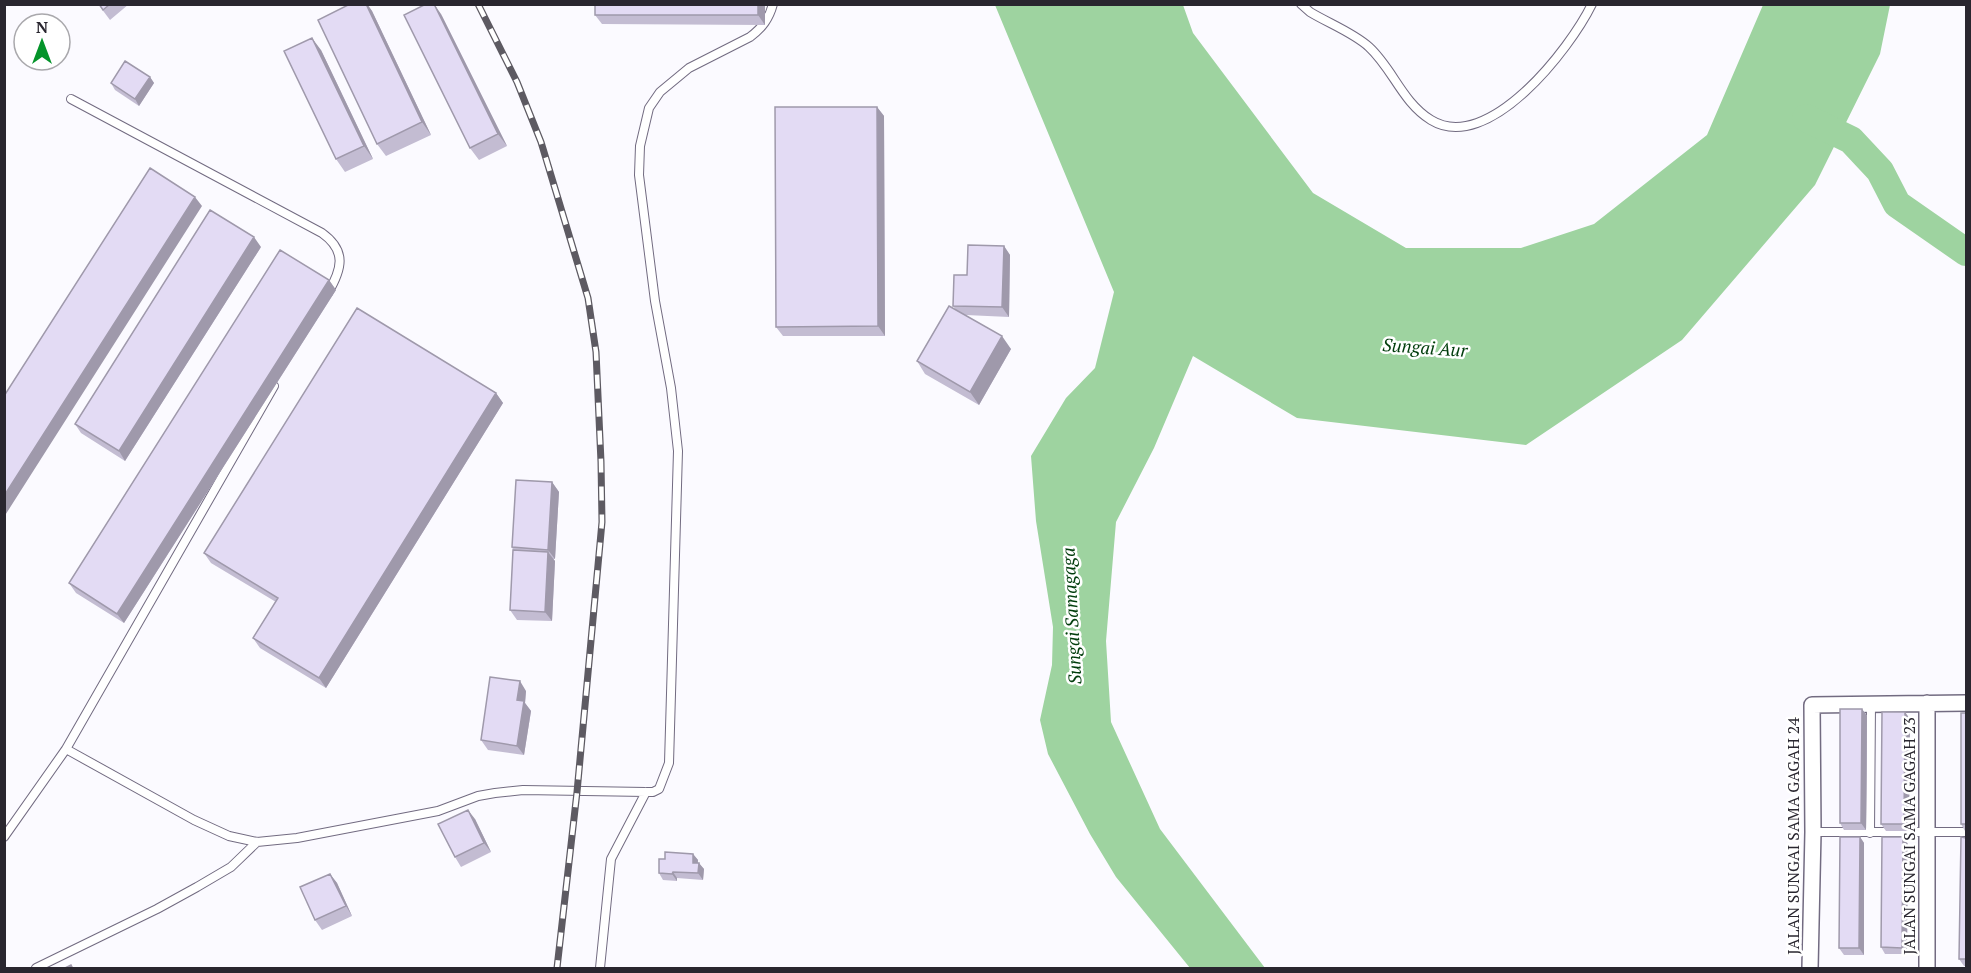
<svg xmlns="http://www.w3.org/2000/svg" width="1971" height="973" viewBox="0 0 1971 973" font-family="'PT Serif',serif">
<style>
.water{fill:#9ed3a0}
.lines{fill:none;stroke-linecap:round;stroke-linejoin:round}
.river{stroke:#9ed3a0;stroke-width:28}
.service-casing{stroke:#726b81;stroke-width:10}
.minor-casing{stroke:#726b81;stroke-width:18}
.service{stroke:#fff;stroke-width:8}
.minor{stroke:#fff;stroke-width:15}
.rail-casing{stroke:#5d5a62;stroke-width:7}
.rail{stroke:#fff;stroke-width:4.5;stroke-dasharray:14;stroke-linecap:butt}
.wall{fill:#c3bcd2}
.shaded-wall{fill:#9f99ab}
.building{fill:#e3dbf4;stroke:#9f99ab;stroke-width:1.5}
.labels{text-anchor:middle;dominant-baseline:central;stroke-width:5;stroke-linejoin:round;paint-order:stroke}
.street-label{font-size:16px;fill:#29262f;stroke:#fff}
.water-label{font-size:18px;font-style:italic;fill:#013d0c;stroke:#fff}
</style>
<rect width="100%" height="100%" fill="#fbfaff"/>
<path class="water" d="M 995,5 L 1183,5 L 1193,33 L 1313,193 L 1406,248 L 1521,248 L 1594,224 L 1707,135 L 1763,5 L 1890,5 L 1880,54 L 1815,185 L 1682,340 L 1526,445 L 1297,418 L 1193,356 L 1154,448 L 1116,522 L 1106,641 L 1111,722 L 1160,829 L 1265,968 L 1190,968 L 1116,877 L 1090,834 L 1048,754 L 1040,720 L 1052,665 L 1053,627 L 1036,521 L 1031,456 L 1066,398 L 1095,368 L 1114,292 Z"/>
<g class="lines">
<path class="river" d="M 1806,118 L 1851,140 L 1880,171 L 1897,204 L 1966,252"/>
<defs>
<path id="service" d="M 1301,4 L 1310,12 C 1328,23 1354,33 1369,47 C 1393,69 1402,102 1431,120 C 1488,155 1570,49 1592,4
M 71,99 L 322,233 C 347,251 342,269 328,293
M 66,749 L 274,386
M 1813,832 L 1966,832
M 1870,833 L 1871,704
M 4,837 L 66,749 L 194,820 L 229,836 L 257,842 L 297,838 L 438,811 L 478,796 L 495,793 L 523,790 L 646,792 L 653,792 L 659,789 L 669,763 L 678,451 L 671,388 L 655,301 L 639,175 L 640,146 L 649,108 L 660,92 L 689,68 L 750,37 C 762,28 769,19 773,4
M 36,968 L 157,909 L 197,887 L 231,867 L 257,842
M 600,968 L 611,859 L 646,792"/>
<path id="minor" d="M 1810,968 L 1813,832 L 1812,705 L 1966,703
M 1927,968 L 1927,703"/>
</defs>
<use href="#service" class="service-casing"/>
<use href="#minor" class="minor-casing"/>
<use href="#service" class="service"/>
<use href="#minor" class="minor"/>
<defs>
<path id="rail" d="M 478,4 L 517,82 L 541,142 L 588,298 L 596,352 L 601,462 L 602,522 L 577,792 L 557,968"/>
</defs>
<use href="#rail" class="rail-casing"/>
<use href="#rail" class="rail"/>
</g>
<path class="wall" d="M 98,4 L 129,4 L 110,20 Z
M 350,4 L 367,4 L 372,11 L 431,135 L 386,156 L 377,144 Z
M 595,4 L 765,4 L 765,25 L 602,24 L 595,15 Z
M 441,14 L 507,146 L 479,160 L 470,148 Z
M 321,50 L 373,159 L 345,172 L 336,159 Z
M 150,77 L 154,83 L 139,106 L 115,90 L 111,83 Z
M 877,107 L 884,116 L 885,336 L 783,336 L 776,327 Z
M 1004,246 L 1010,255 L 1009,317 L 966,315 L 1011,349 L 979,405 L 925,374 L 917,361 L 956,310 L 953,306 L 967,275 Z
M 261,247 L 125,461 L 81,433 L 75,424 Z
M 329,280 L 336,290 L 124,623 L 76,593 L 69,583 Z
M 496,393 L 503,403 L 326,688 L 260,648 L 253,638 L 276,602 L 211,563 L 204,553 Z
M 552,482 L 559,492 L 555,559 L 553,559 L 555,561 L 552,621 L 517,620 L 510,610 L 513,550 L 512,547 Z
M 526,691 L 525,703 L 531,711 L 524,755 L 488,750 L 481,740 Z
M 1862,709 L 1867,716 L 1866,830 L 1844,830 L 1840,823 Z
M 1966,713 L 1966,831 L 1965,831 L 1961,824 Z
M 1910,719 L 1909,831 L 1886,831 L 1881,824 Z
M 475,819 L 491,852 L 461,867 L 455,857 Z
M 1860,837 L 1864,843 L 1864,955 L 1844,955 L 1839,948 Z
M 1966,838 L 1966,966 L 1964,966 L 1959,959 Z
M 1908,844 L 1907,954 L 1885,954 L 1881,947 Z
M 693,854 L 698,860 L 698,863 L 704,869 L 703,880 L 677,878 L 677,881 L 663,880 L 659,873 L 665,859 Z
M 330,874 L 337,883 L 352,916 L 322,930 L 315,920 Z"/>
<path class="shaded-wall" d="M 366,4 L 367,4 L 372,11 L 431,135 L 422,122 Z
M 434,4 L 441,14 L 507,146 L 498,134 Z
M 758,4 L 765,4 L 765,25 L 758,15 Z
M 312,38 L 321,50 L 373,159 L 364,146 Z
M 150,77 L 154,83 L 139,106 L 135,99 Z
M 877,107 L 884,116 L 885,336 L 878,326 Z
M 195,197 L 202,206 L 4,517 L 4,496 Z
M 254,237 L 261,247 L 125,461 L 119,451 Z
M 1004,246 L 1010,255 L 1009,317 L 1002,307 Z
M 329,280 L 336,290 L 124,623 L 117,614 Z
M 1002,336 L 1011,349 L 979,405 L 970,392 Z
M 496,393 L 503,403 L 326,688 L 319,678 Z
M 552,482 L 559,492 L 555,559 L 548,550 Z
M 548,552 L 555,561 L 552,621 L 545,612 Z
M 520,681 L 526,691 L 525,703 L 531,711 L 524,755 L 517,746 L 517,700 Z
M 1862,709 L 1867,716 L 1866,830 L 1861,823 Z
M 1905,712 L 1910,719 L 1909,831 L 1904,824 Z
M 468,810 L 475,819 L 491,852 L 484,843 Z
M 1860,837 L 1864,843 L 1864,955 L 1859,948 Z
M 1903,837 L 1908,844 L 1907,954 L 1902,948 Z
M 693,854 L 698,860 L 697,869 L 693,863 Z
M 699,863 L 704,869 L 703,880 L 698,873 Z
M 673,872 L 677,878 L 677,881 L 672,874 Z
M 330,874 L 337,883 L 352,916 L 346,906 Z"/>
<path class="building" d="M 99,4 L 110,4 L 103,10 Z
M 350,4 L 366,4 L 422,122 L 377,144 L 318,20 Z
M 426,4 L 434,4 L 498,134 L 470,148 L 404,15 Z
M 595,4 L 758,4 L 758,15 L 595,15 Z
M 312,38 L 364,146 L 336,159 L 284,51 Z
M 125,61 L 150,77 L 135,99 L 111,83 Z
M 775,107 L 877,107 L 878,326 L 776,327 Z
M 150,168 L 195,197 L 4,496 L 4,396 Z
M 210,210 L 254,237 L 119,451 L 75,424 Z
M 968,245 L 1004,246 L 1002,307 L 953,306 L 954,275 L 967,275 Z
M 280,250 L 329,280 L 117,614 L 69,583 Z
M 949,306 L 1002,336 L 970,392 L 917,361 Z
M 357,308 L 496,393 L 319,678 L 253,638 L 278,598 L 204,553 Z
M 516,480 L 552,482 L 548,550 L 512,547 Z
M 513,550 L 548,552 L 545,612 L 510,610 Z
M 490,677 L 520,681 L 517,700 L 524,701 L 517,746 L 481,740 Z
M 1840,709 L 1862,709 L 1861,823 L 1840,823 Z
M 1882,712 L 1905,712 L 1904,824 L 1881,824 Z
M 1961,713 L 1966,713 L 1966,824 L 1961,824 Z
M 468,810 L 484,843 L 455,857 L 438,824 Z
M 1840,837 L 1860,837 L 1859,948 L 1839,948 Z
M 1882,837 L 1903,837 L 1902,948 L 1881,947 Z
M 1961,837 L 1966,838 L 1966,959 L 1959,959 Z
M 665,852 L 693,854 L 693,863 L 699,863 L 698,873 L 673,872 L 672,874 L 659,873 L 659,859 L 665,859 Z
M 330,874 L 346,906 L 315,920 L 300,887 Z
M 71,965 L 73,969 L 63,969 Z"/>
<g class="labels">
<g class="street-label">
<text transform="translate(1793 836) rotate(-90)">JALAN SUNGAI SAMA GAGAH 24</text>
<text transform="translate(1909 836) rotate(-90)">JALAN SUNGAI SAMA GAGAH 23</text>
</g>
<g class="water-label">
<text transform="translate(1425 347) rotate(4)">Sungai Aur</text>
<text transform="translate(1071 616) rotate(-93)">Sungai Samagaga</text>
</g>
</g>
<rect width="1971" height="973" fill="none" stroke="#29262f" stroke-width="12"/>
<g transform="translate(42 42)"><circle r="28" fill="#ffffff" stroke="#a9a8ac" stroke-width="1.5"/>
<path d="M0-4.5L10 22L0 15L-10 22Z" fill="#04942a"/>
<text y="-9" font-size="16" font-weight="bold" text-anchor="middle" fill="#29262f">N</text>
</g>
</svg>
